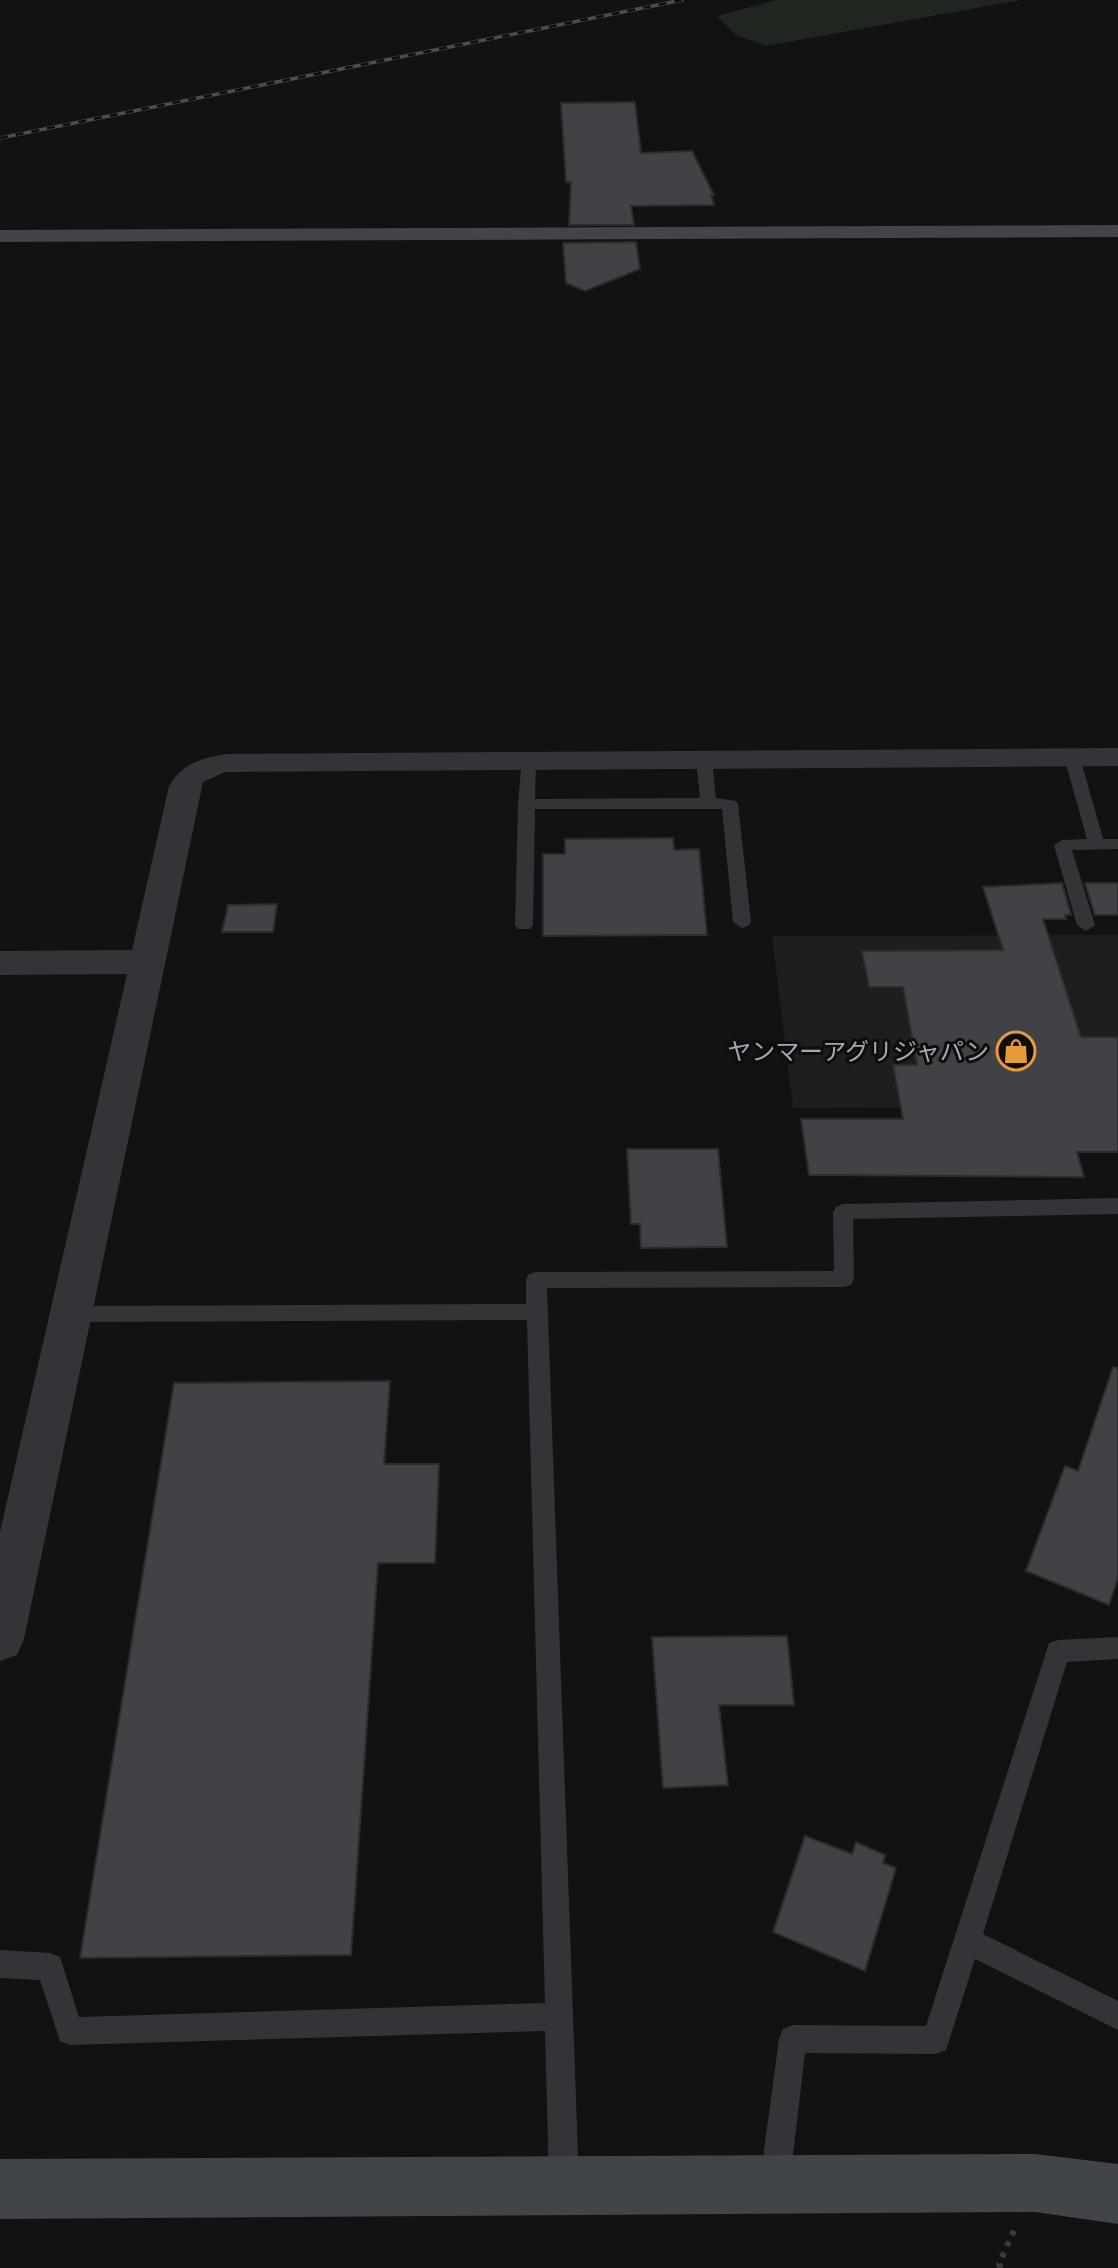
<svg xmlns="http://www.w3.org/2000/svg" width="1118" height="2268" viewBox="0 0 1118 2268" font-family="Arial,'Noto Sans JP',sans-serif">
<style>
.built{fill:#1e1e20}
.green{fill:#1e261f}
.building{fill:#414246;stroke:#2c2c2f;stroke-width:2}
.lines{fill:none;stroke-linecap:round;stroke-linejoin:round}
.path{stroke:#393b3f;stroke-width:6;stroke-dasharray:5 7;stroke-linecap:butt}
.lane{fill:#333438;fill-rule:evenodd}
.street{fill:#333438;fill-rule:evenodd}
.secondary{fill:#414448;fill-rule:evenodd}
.rail-casing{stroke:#4a4d51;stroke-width:3.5}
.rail{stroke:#0d0d0e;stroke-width:2.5;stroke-dasharray:8;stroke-linecap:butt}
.labels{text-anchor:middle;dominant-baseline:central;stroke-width:6;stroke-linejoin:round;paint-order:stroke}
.poi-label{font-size:24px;fill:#a4aab3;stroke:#0d0d0e;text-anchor:end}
</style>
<rect width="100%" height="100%" fill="#121213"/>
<path class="built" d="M 1118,935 L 1118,1107 L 793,1108 L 772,936 Z"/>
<path class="green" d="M 776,0 L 1021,0 L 766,46 L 737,36 L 717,16 Z"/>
<path class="building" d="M 635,102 L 641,153 L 692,151 L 714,195 L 711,195 L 714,205 L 631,206 L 634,225 L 569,225 L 571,182 L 566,182 L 561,103 Z
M 636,242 L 640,269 L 585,291 L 566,283 L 563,243 Z
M 673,838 L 674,850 L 699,849 L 707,935 L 543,936 L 543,854 L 565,854 L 565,839 Z
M 1062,883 L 1071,915 L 1065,915 L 1066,919 L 1043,919 L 1081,1037 L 1118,1037 L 1118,1152 L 1077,1152 L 1084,1177 L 809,1175 L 801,1119 L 903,1119 L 893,1065 L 917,1065 L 903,987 L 869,987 L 862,951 L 1003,950 L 983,887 Z
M 1085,883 L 1118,883 L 1118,915 L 1095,915 Z
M 277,904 L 273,932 L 222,932 L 228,905 Z
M 627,1149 L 718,1149 L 727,1247 L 641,1248 L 640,1224 L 631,1224 Z
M 1113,1367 L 1118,1368 L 1118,1577 L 1109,1605 L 1026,1571 L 1065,1466 L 1078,1471 Z
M 390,1381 L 384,1464 L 439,1464 L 435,1563 L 378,1563 L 351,1955 L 80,1958 L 174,1383 Z
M 787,1636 L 794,1705 L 719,1705 L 728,1785 L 663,1788 L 652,1637 Z
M 805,1836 L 852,1854 L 856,1842 L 885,1855 L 883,1863 L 896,1868 L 865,1971 L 773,1932 Z"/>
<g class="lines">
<path class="path" d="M 1001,2268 L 999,2264 L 1015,2228"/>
<path class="lane" d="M 1072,752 L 1080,757 L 1103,839 L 1118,839 L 1118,849 L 1072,850 L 1095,925 L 1086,931 L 1077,925 L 1054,845 L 1062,840 L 1087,839 L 1064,757 Z
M 704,755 L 712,760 L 716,798 L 736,801 L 738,804 L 751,922 L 748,926 L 742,928 L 733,922 L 722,809 L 535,809 L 533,925 L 530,929 L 518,929 L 515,925 L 518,804 L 522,758 L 528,756 L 536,761 L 535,799 L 700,798 L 696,760 Z
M 1118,1198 L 1118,1214 L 853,1219 L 854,1279 L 851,1285 L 844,1287 L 547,1288 L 579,2183 L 574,2193 L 564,2198 L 554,2193 L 549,2183 L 545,2031 L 70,2045 L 60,2041 L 40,1980 L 0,1978 L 0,1950 L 50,1953 L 60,1957 L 79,2017 L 545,2003 L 527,1320 L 70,1322 L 63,1320 L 59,1314 L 63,1308 L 70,1306 L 526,1304 L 526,1280 L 529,1274 L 536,1272 L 834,1271 L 833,1212 L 836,1207 L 843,1204 Z
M 1118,1637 L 1118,1659 L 1067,1662 L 983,1934 L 1118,2001 L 1118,2030 L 975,1959 L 946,2050 L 936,2054 L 805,2053 L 790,2180 L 785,2190 L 775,2195 L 765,2190 L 760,2180 L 779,2039 L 783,2029 L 793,2025 L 926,2026 L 1049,1643 L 1058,1640 Z"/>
<path class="street" d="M 1118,748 L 1118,766 L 225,772 L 203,782 L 24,1639 L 17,1655 L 0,1661 L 0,1532 L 127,974 L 0,975 L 0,951 L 132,950 L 169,786 C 183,763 200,759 225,754 Z"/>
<path class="secondary" d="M 1118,225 L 1118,237 L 0,242 L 0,230 Z
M 1035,2154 L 1118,2164 L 1118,2224 L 1035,2212 L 0,2219 L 0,2159 Z"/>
<defs>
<path id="rail" d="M 0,138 L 682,0"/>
</defs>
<use href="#rail" class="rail-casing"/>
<use href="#rail" class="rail"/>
</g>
<defs>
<symbol id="shop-ring" viewBox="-11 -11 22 22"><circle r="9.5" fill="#0d0d0e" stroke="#e79b36" stroke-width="1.5"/><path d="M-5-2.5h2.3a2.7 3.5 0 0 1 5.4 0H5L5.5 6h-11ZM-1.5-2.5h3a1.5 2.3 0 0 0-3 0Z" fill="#e79b36"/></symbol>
</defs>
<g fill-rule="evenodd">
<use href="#shop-ring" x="994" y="1029" width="44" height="44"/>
</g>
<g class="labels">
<g class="poi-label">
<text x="989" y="1051">ヤンマーアグリジャパン</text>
</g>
</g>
</svg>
